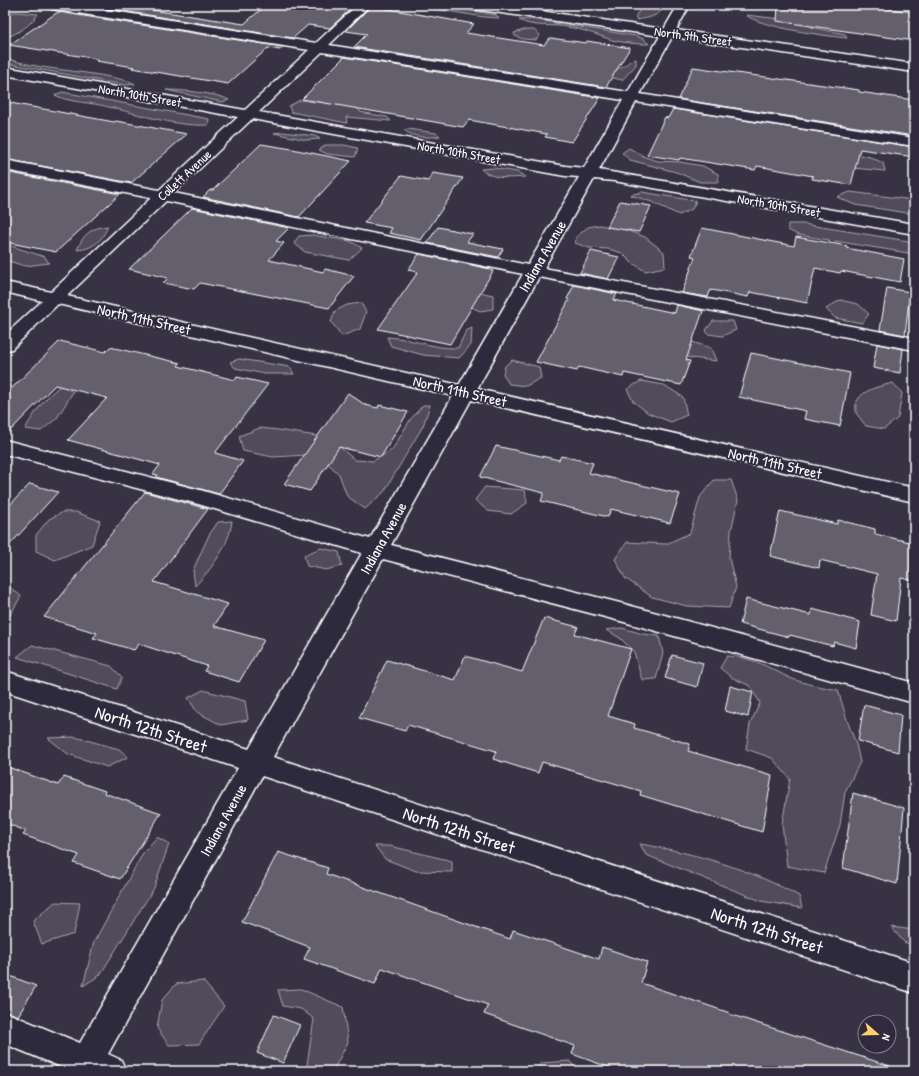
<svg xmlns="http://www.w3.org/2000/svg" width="919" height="1076" viewBox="0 0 919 1076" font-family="'Patrick Hand',sans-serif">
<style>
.green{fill:#514c5c;stroke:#a8a6ae}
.building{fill:#635f6d;stroke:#fff}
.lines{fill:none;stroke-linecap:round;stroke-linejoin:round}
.minor-casing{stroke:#fff;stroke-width:3}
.minor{fill:#2f2a3d;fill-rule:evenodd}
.labels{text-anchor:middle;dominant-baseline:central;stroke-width:3.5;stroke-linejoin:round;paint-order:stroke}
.far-street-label{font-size:13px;fill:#fff;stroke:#2f2a3d}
.street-label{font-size:15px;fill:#fff;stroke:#2f2a3d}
.near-street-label{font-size:18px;fill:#fff;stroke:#2f2a3d}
</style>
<rect width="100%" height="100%" fill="#373345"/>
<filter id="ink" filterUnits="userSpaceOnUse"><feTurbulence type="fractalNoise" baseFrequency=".025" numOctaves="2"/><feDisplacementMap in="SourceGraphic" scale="8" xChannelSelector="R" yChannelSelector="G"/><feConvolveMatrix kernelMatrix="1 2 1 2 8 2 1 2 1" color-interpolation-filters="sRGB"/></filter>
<g filter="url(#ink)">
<path class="green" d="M 410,5 C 439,5 467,10 496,15 L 499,18 L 484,17 Z
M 644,5 L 666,5 C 658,17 649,18 636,20 L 636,15 Z
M 15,12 L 38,14 C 30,26 18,33 5,38 L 5,14 Z
M 746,15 L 807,22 L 811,27 L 845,34 L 847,38 C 826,36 760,27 746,15 Z
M 530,19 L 636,36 L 644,39 L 649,44 C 636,44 624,43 612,40 C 597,35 583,29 567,27 C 552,24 533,28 519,20 Z
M 524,30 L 534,30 L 540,35 L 536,40 L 523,39 L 515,36 L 514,33 Z
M 5,58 C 40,70 79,70 115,78 C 122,80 129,80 135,84 L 126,85 L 107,82 L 5,63 Z
M 636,59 L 636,65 L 622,80 L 613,78 L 609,73 C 617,68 623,68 630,61 Z
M 166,90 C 181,90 217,93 229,100 L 222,102 Z
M 62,92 L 198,117 L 209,119 L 208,125 C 173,127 134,112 100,105 C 85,102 68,102 55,95 Z
M 300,100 C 319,103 338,103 357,106 L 360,112 L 387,117 L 391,121 L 346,117 L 347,123 L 291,112 L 289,106 Z
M 408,129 L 436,133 L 440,136 C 428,138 414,138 404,130 Z
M 283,132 L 315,136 L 320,139 L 307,140 L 274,133 Z
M 326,145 L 344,145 L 358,148 L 355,157 L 327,154 L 319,150 Z
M 629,148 L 645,157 L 658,161 L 680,162 L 703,166 L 718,174 L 719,182 L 700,182 L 676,172 L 630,160 L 622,153 Z
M 848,153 L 870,157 L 883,163 L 885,171 L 853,168 Z
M 494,168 L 517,172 L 526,177 C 511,178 492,180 481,169 Z
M 642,192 L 696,201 L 692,209 L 679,215 L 652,202 L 630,195 Z
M 850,192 L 914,200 L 914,214 L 855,205 L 837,197 Z
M 788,224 L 803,224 L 914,242 L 914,254 L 798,235 L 788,230 Z
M 599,225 L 623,229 L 645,237 L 664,252 L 665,267 L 645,271 L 631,262 L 622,253 L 608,249 L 589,248 L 575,243 L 576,237 L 588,227 Z
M 108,226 C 102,241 93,249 77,250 C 83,235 91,227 108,226 Z
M 312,235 L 350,241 L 362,248 L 349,260 L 305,252 L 294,243 L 299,236 Z
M 5,244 L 45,257 L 49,263 L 25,266 L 5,260 Z
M 479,292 L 493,295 L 493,309 L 480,311 L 465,304 Z
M 840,300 L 858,304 L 869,314 L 862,323 L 835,318 L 826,309 Z
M 361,303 L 366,312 L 360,329 L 342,336 L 331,322 L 335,311 L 347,305 Z
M 713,321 L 733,321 L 736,330 L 722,336 L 708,334 L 706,330 Z
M 472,328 L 471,345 L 459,358 L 423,355 L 391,346 L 387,337 C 411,338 433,349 458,348 L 466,331 Z
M 689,341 L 711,348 L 716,361 L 691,358 L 658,347 Z
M 239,359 L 290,367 L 294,374 L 265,374 L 235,368 L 230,362 Z
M 512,360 L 539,367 L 541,378 L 526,386 L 509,384 L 503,374 L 505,366 Z
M 641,381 L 664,385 L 683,397 L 687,415 L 671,422 L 648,413 L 633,401 L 627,389 Z
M 893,383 L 902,393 L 898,418 L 884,429 L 866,426 L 856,413 C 856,410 855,404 857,401 C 863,389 881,386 893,383 Z
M 61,385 L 73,392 L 57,418 L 41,431 L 25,429 C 37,409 43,400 61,385 Z
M 423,405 L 430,405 L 423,426 L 384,492 L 365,509 L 347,496 L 339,474 L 324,460 L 307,455 L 273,457 L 243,451 L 239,436 L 260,428 L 278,430 L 329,438 L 355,460 L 373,461 L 392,450 L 410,420 Z
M 714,480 L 731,480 L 738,500 L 731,531 L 729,558 L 736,587 L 729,608 L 687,606 L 652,597 L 625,578 L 615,559 L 627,542 L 666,544 L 690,533 L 700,497 Z
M 485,487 L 525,490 L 527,503 L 511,514 L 488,511 L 475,500 Z
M 63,512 L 76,512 L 100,521 L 92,545 L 55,560 L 36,551 L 36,535 L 49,519 Z
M 232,521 C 229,546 212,568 195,586 L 193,570 L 209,535 L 218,522 Z
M 321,548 L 339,552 L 342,566 L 326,570 L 307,566 L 304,555 Z
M 8,586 L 21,596 L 9,617 L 5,618 L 5,588 Z
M 622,628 L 643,634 L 659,636 L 663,653 L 656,679 L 642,680 L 634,652 L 620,638 L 606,630 Z
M 32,645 L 111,666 L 122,677 L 117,689 L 17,657 Z
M 727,656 C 751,656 769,668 790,678 C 805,684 822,687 838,690 L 847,720 L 856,744 L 860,762 L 845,792 L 840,825 L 824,873 L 787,866 L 782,824 L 790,779 L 772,758 L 746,749 L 750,724 L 760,703 L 750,686 L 731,677 L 720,668 Z
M 203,690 L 245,701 L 248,720 L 221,725 L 197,712 L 188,698 Z
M 75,737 L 119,749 L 128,757 L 107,767 L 68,754 L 48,738 Z
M 157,837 L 169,844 L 154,888 L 100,975 L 83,986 L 94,942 L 143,853 Z
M 640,844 C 695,853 750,869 799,896 L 802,908 L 761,901 L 646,855 Z
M 375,846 L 390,846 L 452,861 L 452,872 L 416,871 L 385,859 Z
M 55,902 L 80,903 L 74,934 L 42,944 L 33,921 Z
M 891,927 L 914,930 L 914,946 L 904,942 Z
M 203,981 L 224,1006 L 199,1044 L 169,1045 L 157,1028 L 162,1000 L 176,984 Z
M 301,989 L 343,1007 L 348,1042 L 333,1071 L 306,1071 L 314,1019 L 301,1009 L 283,1006 L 278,990 Z
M 570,1061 L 577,1071 L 534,1071 L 541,1063 Z"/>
<path class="building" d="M 85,5 L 159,5 L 152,10 L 244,24 L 266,5 L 355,5 L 330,28 L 308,25 L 293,38 Z
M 778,5 L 859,5 L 914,12 L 914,41 L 777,21 Z
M 371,6 L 474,24 L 466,33 L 544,45 L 550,38 L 586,43 L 587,41 L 630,48 L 606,87 L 354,47 L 367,34 L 346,31 Z
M 58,12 L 283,47 L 280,50 L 268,48 L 228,84 L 132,68 L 134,67 L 96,61 L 98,59 L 9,45 Z
M 344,57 L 600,98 L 572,142 L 545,137 L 547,134 L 469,120 L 463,127 L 302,99 Z
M 693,67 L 859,90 L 859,92 L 914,100 L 914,136 L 678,99 Z
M 5,102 L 114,122 L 116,121 L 187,134 L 131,183 L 5,159 Z
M 673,109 L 914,147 L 914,157 L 860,149 L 851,185 L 812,179 L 813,176 L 757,166 L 755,170 L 680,158 L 679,160 L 647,155 L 665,117 L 668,118 Z
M 261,144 L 292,149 L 351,161 L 299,217 L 203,197 L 210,190 L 213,190 Z
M 5,172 L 120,194 L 56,252 L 5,242 Z
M 433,173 L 463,178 L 421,240 L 389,233 L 392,228 L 364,223 L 401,176 L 428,181 Z
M 620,201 L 651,206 L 639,232 L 607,227 Z
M 192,208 L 289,228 L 276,241 L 284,243 L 269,260 L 323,272 L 325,269 L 354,276 L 329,308 L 200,283 L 194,289 L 163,283 L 168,278 L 129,269 Z
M 438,227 L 473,234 L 467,242 L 503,249 L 498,257 L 427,243 Z
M 702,228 L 794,246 L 796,237 L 847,246 L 846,248 L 904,259 L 900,282 L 841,271 L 840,273 L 815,268 L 807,303 L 750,292 L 748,297 L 712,290 L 710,291 L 708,297 L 682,293 L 695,257 L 691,256 Z
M 591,251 L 619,257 L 608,279 L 580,273 Z
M 419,254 L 490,269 L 490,270 L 493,271 L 450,344 L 378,329 L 418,272 L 408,270 Z
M 574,285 L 617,294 L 613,300 L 675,313 L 677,305 L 703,311 L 686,360 L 690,361 L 681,385 L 624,373 L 623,377 L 579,367 L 577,371 L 536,362 L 569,300 L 567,299 Z
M 887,288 L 910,292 L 905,335 L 880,330 Z
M 60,341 L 105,352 L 110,347 L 180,363 L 178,366 L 235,380 L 237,377 L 268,384 L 215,453 L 243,461 L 219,494 L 156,477 L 158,475 L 153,474 L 160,465 L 68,440 L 107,398 L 55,385 L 5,436 L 5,395 Z
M 877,344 L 903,349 L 900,373 L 873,368 Z
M 751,353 L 850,373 L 840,426 L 804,419 L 806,411 L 739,397 Z
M 348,393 L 365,405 L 378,408 L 379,405 L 408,412 L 381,457 L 339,447 L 310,491 L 284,484 Z
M 496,446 L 559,460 L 561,456 L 593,463 L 589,473 L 680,494 L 670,523 L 611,509 L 608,517 L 595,514 L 541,501 L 544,493 L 480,477 Z
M 30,484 L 58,492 L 5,550 L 5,510 Z
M 145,492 L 208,509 L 154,582 L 228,604 L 214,626 L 264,640 L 239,682 L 204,671 L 207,666 L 139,644 L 134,650 L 93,638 L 97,633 L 44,617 Z
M 780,511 L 837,524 L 838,520 L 875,529 L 875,534 L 914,543 L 914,581 L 901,578 L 896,621 L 871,615 L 877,574 L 820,560 L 819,568 L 770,556 Z
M 746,599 L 811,615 L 812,609 L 860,622 L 856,648 L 834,642 L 833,646 L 790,635 L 789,637 L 740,624 Z
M 544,618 L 578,627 L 575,634 L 631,649 L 608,716 L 635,724 L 634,728 L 690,744 L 688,751 L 772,775 L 762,832 L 640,795 L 641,791 L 542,762 L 538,773 L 493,759 L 496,751 L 408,725 L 405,731 L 359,718 L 387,660 L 455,680 L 465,656 L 522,672 Z
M 672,655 L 703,663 L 697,687 L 665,678 Z
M 730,686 L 753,692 L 748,717 L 725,711 Z
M 864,705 L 901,715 L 898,752 L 858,741 Z
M 5,766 L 58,785 L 64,777 L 105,791 L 104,793 L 161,813 L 120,879 L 74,863 L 79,855 L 23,835 L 26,831 L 5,823 Z
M 853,793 L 904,808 L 897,884 L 843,868 Z
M 278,852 L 328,868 L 326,874 L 510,939 L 513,930 L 599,959 L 602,947 L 647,962 L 641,983 L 730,1013 L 729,1014 L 890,1066 L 889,1071 L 619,1071 L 572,1054 L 575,1046 L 484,1014 L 488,1005 L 382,968 L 375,984 L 304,959 L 310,947 L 242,922 Z
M 5,974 L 36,986 L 18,1016 L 5,1011 Z
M 274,1015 L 300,1025 L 283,1063 L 257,1053 Z"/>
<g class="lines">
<defs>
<path id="minor" d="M 46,5 L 75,5 L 316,43 L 357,5 L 370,5 L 329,45 L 628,92 L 660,36 L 473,9 L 469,8 L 467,5 L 499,5 L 664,29 L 678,5 L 690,5 L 676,30 L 914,64 L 914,72 L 672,37 L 640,94 L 914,138 L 914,146 L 636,102 L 599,170 L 914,224 L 914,234 L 614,181 L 594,179 L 544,268 L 914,338 L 914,350 L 539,277 L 477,389 L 914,488 L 914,502 L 471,400 L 391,545 L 624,604 L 914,683 L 914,703 L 624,622 L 383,559 L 273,757 L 914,963 L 914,993 L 262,776 L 108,1054 L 121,1060 L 126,1071 L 65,1071 L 66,1069 L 5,1044 L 5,1012 L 80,1043 L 238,768 L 5,691 L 5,671 L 249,749 L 362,553 L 198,504 L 5,454 L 5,440 L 200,490 L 370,539 L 453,396 L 58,304 L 12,349 L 5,351 L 5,335 L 42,301 L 5,292 L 5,282 L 51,292 L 151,198 L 5,170 L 5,160 L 159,190 L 238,117 L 5,75 L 5,67 L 245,110 L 309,50 L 52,9 L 48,8 ZM 322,52 L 623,100 L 584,168 L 565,166 L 259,112 ZM 252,119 L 565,176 L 579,177 L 528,265 L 174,193 ZM 166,201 L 523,274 L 459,385 L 67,296 Z"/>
</defs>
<use href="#minor" class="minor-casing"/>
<use href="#minor" class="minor"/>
</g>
</g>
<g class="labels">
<g class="far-street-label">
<text transform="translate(693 36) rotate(8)">North 9th Street</text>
<text transform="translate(140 95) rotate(10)">North 10th Street</text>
<text transform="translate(459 152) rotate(10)">North 10th Street</text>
<text transform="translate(184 175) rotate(-43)">Collett Avenue</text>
<text transform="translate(779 205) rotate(10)">North 10th Street</text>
</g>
<g class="street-label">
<text transform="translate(542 256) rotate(-60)">Indiana Avenue</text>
<text transform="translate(144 319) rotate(13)">North 11th Street</text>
<text transform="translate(460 391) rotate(13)">North 11th Street</text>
<text transform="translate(775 463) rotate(13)">North 11th Street</text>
<text transform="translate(383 538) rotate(-61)">Indiana Avenue</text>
<text transform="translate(223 820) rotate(-61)">Indiana Avenue</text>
</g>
<g class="near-street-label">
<text transform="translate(151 729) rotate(18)">North 12th Street</text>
<text transform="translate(459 830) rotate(18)">North 12th Street</text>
<text transform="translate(767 930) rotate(18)">North 12th Street</text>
</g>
</g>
<rect width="919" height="1076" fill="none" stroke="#2f2a3d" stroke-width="20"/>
<rect x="10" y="10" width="899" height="1056" fill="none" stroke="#fff" stroke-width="1.5" filter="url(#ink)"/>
<g transform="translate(877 1034) rotate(110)"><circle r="19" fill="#2f2a3d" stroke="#827f8b"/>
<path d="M0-3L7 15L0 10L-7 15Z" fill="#ffd166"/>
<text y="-6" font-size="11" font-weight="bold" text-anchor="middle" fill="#ffffff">N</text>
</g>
</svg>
